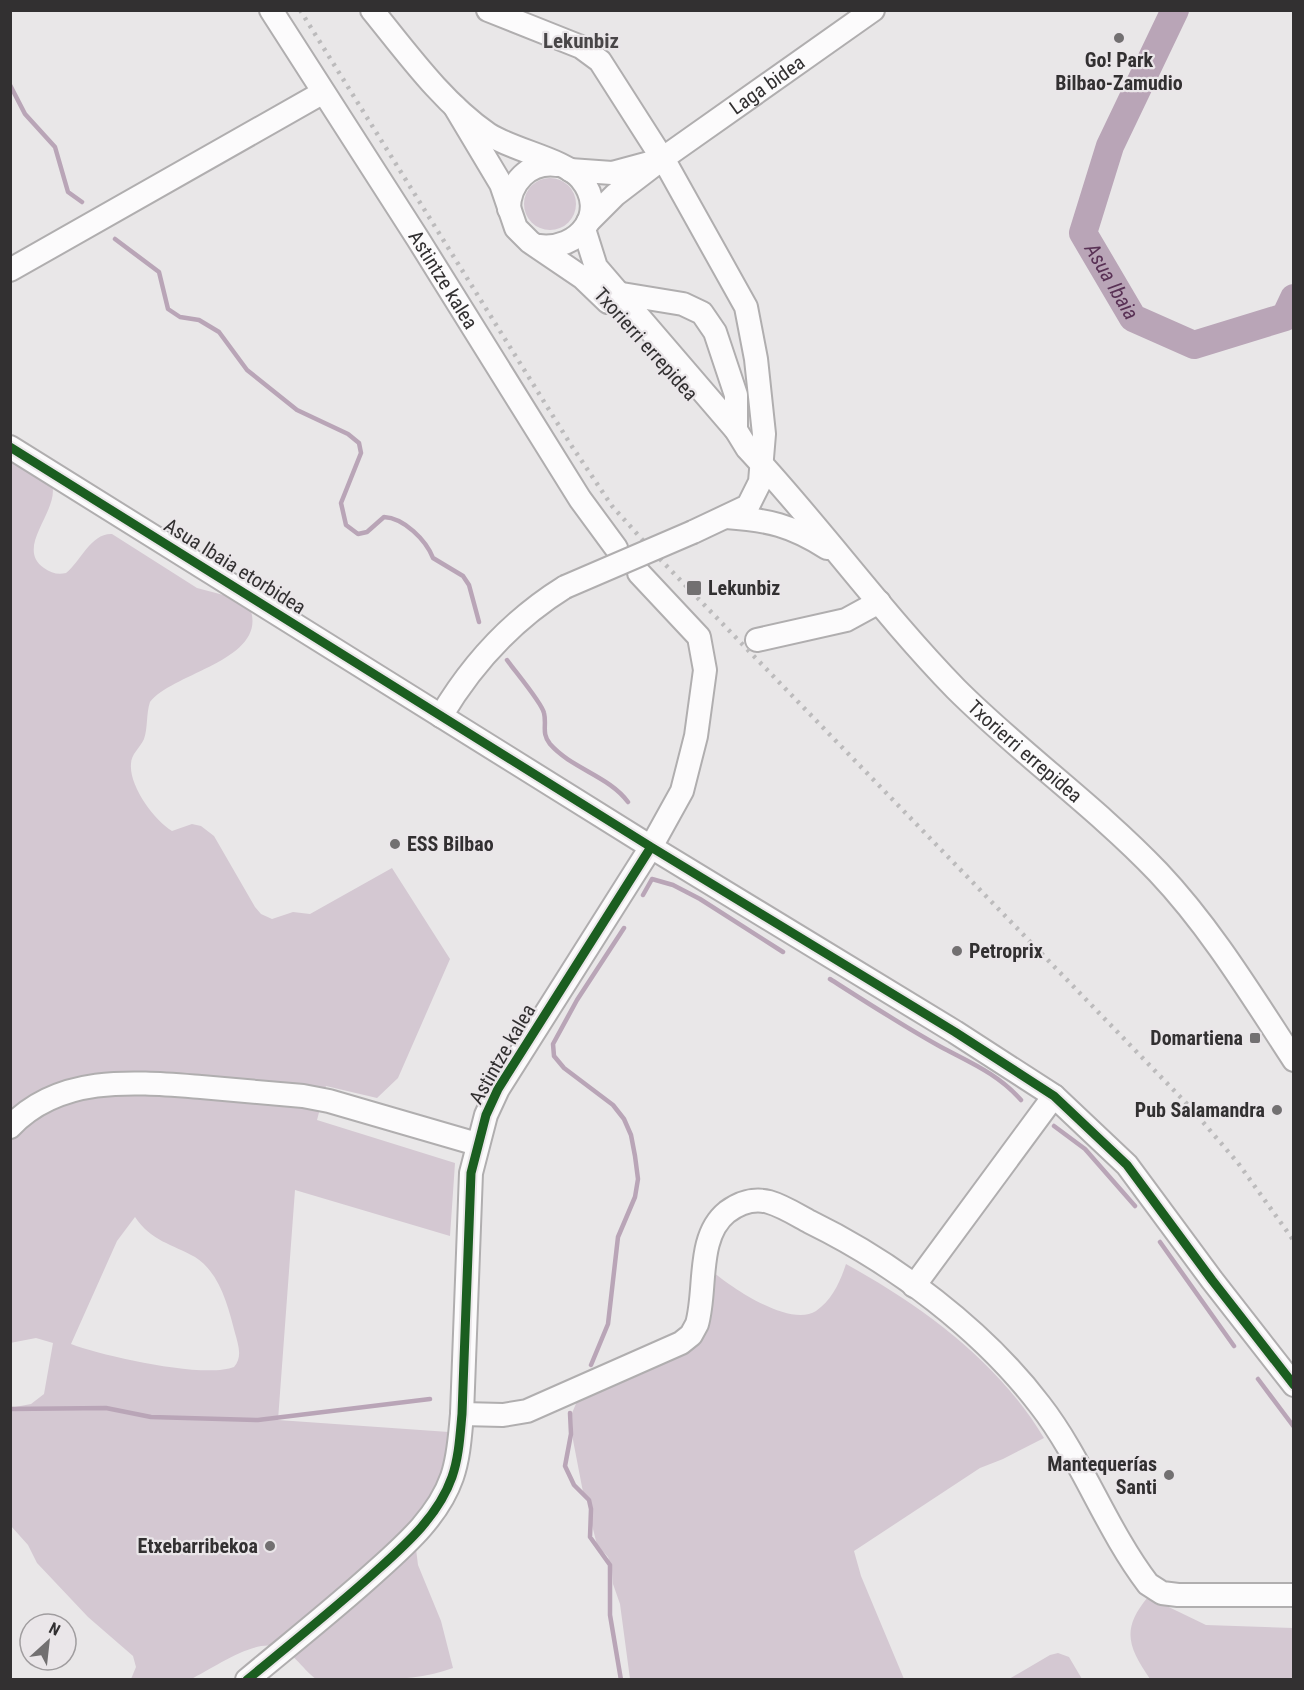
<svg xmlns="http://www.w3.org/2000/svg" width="1304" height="1690" viewBox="0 0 1304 1690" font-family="'Roboto Condensed',sans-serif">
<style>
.green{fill:#d4c8d2;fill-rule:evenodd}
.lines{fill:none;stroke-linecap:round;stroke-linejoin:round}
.stream{stroke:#b9a5b7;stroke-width:4.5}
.river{stroke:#b9a5b7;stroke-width:28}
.minor-casing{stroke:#b0aeaf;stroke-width:26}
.minor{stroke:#fcfbfc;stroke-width:22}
.rail{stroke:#bcbbbc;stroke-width:4.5;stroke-dasharray:3 6;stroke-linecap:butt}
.minor-bridge-casing{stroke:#b0aeaf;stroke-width:26;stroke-linecap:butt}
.minor-bridge{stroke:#fcfbfc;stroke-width:22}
.cycleway-casing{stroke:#eae6e9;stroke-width:13}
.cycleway{stroke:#1b5e20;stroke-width:9}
.poi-dot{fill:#727071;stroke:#eae6e9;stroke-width:2}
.labels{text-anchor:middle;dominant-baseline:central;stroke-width:4.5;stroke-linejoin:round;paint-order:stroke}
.poi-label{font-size:20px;font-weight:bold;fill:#323031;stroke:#eae6e9;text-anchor:end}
.street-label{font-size:20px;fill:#323031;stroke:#eae6e9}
.neighbourhood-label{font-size:21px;font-weight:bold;fill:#494648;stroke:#eae6e9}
.water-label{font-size:21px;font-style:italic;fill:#593155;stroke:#eae6e9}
</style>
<rect width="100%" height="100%" fill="#e9e7e8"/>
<path class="green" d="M524 204a26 26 0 1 1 52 0a26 26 0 1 1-52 0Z
M 11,452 L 52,484 C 60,511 14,547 44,568 C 51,573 58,575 66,573 C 81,561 91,533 112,534 L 197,588 L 231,597 L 250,608 C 269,660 174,672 150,702 C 146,714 148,728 144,739 C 140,748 131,754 131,764 C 129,786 154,820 172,831 L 192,824 L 201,826 L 214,836 L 255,907 L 261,914 L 272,919 L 293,912 L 310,914 L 392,868 L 450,959 L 398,1078 L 377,1098 L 326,1086 L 317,1120 L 455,1163 L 450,1236 L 295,1190 L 278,1420 L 463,1433 L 415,1541 L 418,1565 L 441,1621 L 453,1668 C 410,1684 362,1679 316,1679 C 302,1669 291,1648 273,1646 C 249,1642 212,1669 191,1679 C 181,1684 144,1679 131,1679 L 136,1667 L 133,1656 L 88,1617 L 37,1563 L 28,1545 L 11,1526 L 10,1408 L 31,1404 L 44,1394 L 53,1343 L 36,1338 L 10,1343 ZM 135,1217 C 151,1241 172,1244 195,1257 C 220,1273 228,1306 235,1333 C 238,1344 243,1357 234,1367 C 204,1379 103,1356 71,1344 L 117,1241 Z
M 846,1264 C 922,1306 999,1362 1044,1438 L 1003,1459 L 980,1468 L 854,1551 L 861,1576 L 904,1679 L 630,1679 L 620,1604 L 613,1584 L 612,1570 L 608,1557 L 597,1545 L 592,1525 L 592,1506 L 583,1492 L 573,1440 L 572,1413 L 584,1385 L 699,1341 L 710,1322 L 711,1270 C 730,1287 790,1328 816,1311 C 832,1300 840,1282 846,1264 Z
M 1148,1597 L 1206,1625 L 1293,1628 L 1293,1679 L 1150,1679 C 1128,1647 1121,1629 1148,1597 Z
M 1058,1653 L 1069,1657 L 1082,1679 L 1009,1679 L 1050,1655 Z"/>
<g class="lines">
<path class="stream" d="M 10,85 L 25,114 L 55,147 L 68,192 L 82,202
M 115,239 L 159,272 L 168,309 L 180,317 L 199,320 L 219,332 L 247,370 L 297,410 L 348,434 L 359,443 L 361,453 L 341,503 L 346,525 L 358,534 L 367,532 L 384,517 C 404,518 426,540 433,558 L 463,576 L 469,585 L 479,622
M 507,660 C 514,670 542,703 544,713 C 547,725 541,733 550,744 C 572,769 609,776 628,802
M 643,895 L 652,879 L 673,885 L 700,899 L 783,952
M 830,979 C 866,1002 903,1026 941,1047 C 971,1063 998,1074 1021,1100
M 1054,1126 L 1085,1149 L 1135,1206
M 1160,1242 L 1234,1346
M 591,1365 L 608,1324 L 618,1237 L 635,1197 L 638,1179 L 635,1156 L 631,1135 L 624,1119 L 613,1105 L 564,1068 L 554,1056 L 553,1044 L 577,1000 L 624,928
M 1258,1379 L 1294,1427
M 10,1409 L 106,1408 L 151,1417 L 258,1420 L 430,1399
M 570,1413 L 571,1434 L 565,1466 L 574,1485 L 589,1500 L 591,1509 L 590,1537 L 610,1565 L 610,1615 L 621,1680"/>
<path class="river" id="s1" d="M 1175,10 L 1110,146 L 1083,233 L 1133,318 L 1194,345 L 1285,317 L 1294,298"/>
<defs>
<g id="minor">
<path id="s2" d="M 271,10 L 418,239 L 580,499 L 616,548"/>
<path d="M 372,10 C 407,53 442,102 488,134 C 512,150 566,160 581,179 C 609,213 578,251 539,246"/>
<path d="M 488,10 L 581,47 L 600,61 L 669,169 L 746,307 L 756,359 L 764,434 L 760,482 L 748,506 L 693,532"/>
<path d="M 455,107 L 501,184 L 516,228 L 530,242 L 583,278 L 608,302"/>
<path d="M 570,170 L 612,173 L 649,163"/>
<path d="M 509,209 C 509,183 529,161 557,165"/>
<path id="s3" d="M 588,222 L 615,195 L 662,159 L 873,10"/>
<path id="s4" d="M 584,229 L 596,267 L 736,430 L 747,448 C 820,526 882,613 956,689 C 1020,753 1095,806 1158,872 C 1211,928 1252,996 1294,1060"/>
<path d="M 10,270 L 322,93"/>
<path d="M 616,293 L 683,304 L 702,313 L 715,332 L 736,395 L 736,430"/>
<path d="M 10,447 L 651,847 L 955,1032 L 1054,1096 L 1127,1165 L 1212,1280 L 1294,1385"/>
<path d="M 726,517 C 768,520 791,525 827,548"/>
<path d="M 757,640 L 846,620 L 879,602"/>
<path d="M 441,716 C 473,662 512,620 565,587"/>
<path d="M 10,1127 C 60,1074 136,1082 201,1087 C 235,1090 269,1093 303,1096 L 329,1101 L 477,1144"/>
<path d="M 914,1286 L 1054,1096"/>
<path d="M 462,1414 L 503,1415 L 527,1411 L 681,1343 L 691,1335 L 697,1324 C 707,1289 696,1237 727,1212 C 739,1203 754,1198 769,1202 C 783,1206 797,1215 810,1222 C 894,1263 983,1330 1040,1405 C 1082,1459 1106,1529 1148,1584 L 1162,1593 L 1178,1595 L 1294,1595"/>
<path d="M 247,1680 C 290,1644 333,1610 374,1573 C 404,1546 438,1517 452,1477 C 459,1457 460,1435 462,1414 L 471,1173 L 486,1115 L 498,1089 L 651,847 L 682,791 L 696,736 L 705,670 L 699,637 L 639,573"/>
</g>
</defs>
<use href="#minor" class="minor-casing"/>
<use href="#minor" class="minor"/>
<path class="rail" d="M 300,10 L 571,445 L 612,506 L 657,556 L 1190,1107 L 1238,1163 L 1294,1241"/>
<defs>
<path id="minor-bridge" d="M 565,587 L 693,532"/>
</defs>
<use href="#minor-bridge" class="minor-bridge-casing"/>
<use href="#minor-bridge" class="minor-bridge"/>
<defs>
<path id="cycleway" d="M 10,447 L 651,847 L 955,1032 L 1054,1096 L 1127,1165 L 1212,1280 L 1294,1385
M 247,1680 C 290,1644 333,1610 374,1573 C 404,1546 438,1517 452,1477 C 459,1457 460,1435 462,1414 L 471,1173 L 486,1115 L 498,1089 L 651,847"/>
</defs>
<use href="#cycleway" class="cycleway-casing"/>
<use href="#cycleway" class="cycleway"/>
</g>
<g class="poi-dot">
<circle cx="1119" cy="38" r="6"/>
<rect x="686" y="580" width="16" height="16" rx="3"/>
<circle cx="395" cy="844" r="6"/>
<circle cx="957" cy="951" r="6"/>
<rect x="1249" y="1032" width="12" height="12" rx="3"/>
<circle cx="1277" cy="1110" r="6"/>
<circle cx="1169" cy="1475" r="6"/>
<circle cx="270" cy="1546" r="6"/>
</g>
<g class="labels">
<g class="poi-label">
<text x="1119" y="60" text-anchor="middle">Go! Park<tspan x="1119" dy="23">Bilbao-Zamudio</tspan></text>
<text x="708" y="588" text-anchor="start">Lekunbiz</text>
<text x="407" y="844" text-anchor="start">ESS Bilbao</text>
<text x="969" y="951" text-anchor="start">Petroprix</text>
<text x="1243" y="1038">Domartiena</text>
<text x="1265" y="1110">Pub Salamandra</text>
<text x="1157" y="1464">Mantequerías<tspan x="1157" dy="23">Santi</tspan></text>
<text x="258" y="1546">Etxebarribekoa</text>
</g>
<g class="street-label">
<text stroke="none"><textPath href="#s3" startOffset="226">Laga bidea</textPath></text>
<text stroke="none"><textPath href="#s2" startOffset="320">Astintze kalea</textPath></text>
<text transform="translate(646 344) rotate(48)">Txorierri errepidea</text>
<text transform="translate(235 566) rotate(32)">Asua Ibaia etorbidea</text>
<text stroke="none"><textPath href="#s4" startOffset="688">Txorierri errepidea</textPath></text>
<text transform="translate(502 1054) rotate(-60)">Astintze kalea</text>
</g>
<g class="neighbourhood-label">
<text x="581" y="41">Lekunbiz</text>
</g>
<g class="water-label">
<text stroke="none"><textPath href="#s1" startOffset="298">Asua Ibaia</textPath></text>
</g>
</g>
<rect width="1304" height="1690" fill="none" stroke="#323031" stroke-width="24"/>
<g transform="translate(48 1642) rotate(27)"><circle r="28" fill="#eae6e9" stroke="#a09d9f" stroke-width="1.5"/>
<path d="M0-4.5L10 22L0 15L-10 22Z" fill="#727071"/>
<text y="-9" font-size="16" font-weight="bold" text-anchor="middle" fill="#323031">N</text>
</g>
</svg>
